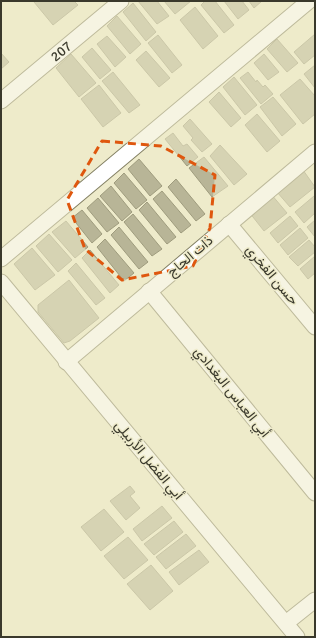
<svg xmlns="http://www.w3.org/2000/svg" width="316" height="638" viewBox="0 0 316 638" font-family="Signika,Vazirmatn,sans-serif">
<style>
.building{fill:#b8b597;stroke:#9f9c7e}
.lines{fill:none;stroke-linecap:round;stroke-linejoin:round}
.minor-casing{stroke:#848164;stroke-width:17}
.minor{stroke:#fff;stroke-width:15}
.marked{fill:none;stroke:#df570e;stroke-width:3;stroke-dasharray:8 5;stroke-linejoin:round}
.labels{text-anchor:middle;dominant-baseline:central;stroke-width:3;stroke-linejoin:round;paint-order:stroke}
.street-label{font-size:14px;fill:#3a392c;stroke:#eeebcb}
</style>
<rect width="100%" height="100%" fill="#eeebcb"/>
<path class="building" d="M 36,1 L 74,1 L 78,5 L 53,25 L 34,2 Z
M 138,1 L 157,1 L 169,16 L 157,24 Z
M 164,1 L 191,1 L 175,14 Z
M 205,1 L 215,1 L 234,25 L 224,33 L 201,5 Z
M 224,1 L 242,1 L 249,10 L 238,19 Z
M 249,1 L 262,1 L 254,8 Z
M 133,3 L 156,32 L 146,41 L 123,12 Z
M 195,7 L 218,36 L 203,49 L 180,20 Z
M 117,16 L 141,44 L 130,54 L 107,26 Z
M 315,34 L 315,55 L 304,64 L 294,52 Z
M 158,35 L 182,65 L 172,73 L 148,43 Z
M 107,36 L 126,57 L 115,67 L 97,44 Z
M 277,39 L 298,63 L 287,72 L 267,49 Z
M 92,48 L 111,70 L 100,79 L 82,57 Z
M 146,51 L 170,78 L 159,87 L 136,60 Z
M 1,53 L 9,62 L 1,69 Z
M 71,54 L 96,83 L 79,97 L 56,68 Z
M 264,54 L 279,72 L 268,80 L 254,63 Z
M 315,65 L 315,88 L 304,74 Z
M 113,72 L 140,105 L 129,113 L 102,81 Z
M 248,72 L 256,82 L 257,80 L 263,87 L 265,85 L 273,94 L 261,104 L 240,78 Z
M 234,77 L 257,105 L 245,115 L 223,87 Z
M 300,79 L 315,96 L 315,114 L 303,124 L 280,95 Z
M 99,85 L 121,113 L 103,127 L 81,99 Z
M 219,92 L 241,118 L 231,127 L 209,102 Z
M 273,97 L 296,124 L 282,136 L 260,107 Z
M 257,114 L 280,141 L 267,152 L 245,125 Z
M 190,119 L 212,144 L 202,152 L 191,140 L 193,138 L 183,126 Z
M 173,133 L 183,146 L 187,144 L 198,157 L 187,166 L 165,139 Z
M 220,145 L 247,174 L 234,185 L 210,156 Z
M 204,157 L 228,186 L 212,197 L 189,168 Z
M 139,159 L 162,186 L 150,196 L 128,169 Z
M 303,170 L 315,187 L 290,207 L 277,192 Z
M 124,173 L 147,200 L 136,209 L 114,183 Z
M 176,179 L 205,214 L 196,221 L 168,187 Z
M 111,186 L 132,212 L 122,221 L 100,196 Z
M 162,191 L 191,225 L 181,233 L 153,199 Z
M 271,194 L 287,213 L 264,231 L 249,212 Z
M 314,196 L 315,197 L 315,213 L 304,223 L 295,212 Z
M 98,198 L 119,223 L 107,232 L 87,208 Z
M 147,202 L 176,237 L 167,244 L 139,210 Z
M 82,210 L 102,234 L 92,243 L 72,218 Z
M 133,214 L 162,249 L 152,256 L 124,222 Z
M 290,216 L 298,226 L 278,243 L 270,233 Z
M 315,220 L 315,237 L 307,227 Z
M 66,221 L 88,247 L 75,258 L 52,232 Z
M 119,227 L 148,262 L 139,269 L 111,235 Z
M 300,228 L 308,238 L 288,255 L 280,245 Z
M 49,234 L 72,260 L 58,272 L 36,246 Z
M 105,239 L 134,273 L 124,281 L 97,247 Z
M 309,240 L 315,247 L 315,252 L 298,266 L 289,257 Z
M 32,248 L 55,275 L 35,290 L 14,264 Z
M 90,250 L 119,285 L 110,293 L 82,258 Z
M 315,256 L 315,273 L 308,279 L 300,269 Z
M 76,263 L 105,298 L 96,305 L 68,271 Z
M 69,280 L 99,318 L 70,341 L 64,343 L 38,312 L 38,305 Z
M 130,486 L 135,492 L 130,496 L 140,508 L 126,520 L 110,501 Z
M 162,506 L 172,518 L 142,541 L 133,529 Z
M 104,509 L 124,532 L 101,551 L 81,527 Z
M 174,521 L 183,532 L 154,555 L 144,544 Z
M 186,534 L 196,546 L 166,569 L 156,557 Z
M 128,537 L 148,560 L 124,579 L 104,556 Z
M 199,550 L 209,562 L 179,585 L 169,572 Z
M 151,565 L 173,591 L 150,610 L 127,584 Z"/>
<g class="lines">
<defs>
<g id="minor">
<path id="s1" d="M 1,101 L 121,1"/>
<path d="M 229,224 L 315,327"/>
<path d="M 1,259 L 309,1"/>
<path d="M 1,282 L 297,637"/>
<path d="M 149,291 L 315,493"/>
<path d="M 66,362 L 315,152"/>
<path d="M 286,623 L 315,600"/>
</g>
</defs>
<use href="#minor" class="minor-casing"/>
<use href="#minor" class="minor"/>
</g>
<path d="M0 0H316V638H0ZM 102,141 L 161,146 L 215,175 L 210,228 L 193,266 L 122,280 L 85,249 L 67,200 Z" fill="#eeebcb" fill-opacity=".55" fill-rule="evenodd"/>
<path class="marked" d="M 102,141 L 161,146 L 215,175 L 210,228 L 193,266 L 122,280 L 85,249 L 67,200 Z"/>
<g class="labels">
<g class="street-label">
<text stroke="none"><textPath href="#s1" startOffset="78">207</textPath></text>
<text transform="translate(190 256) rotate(-40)">ذات الحاج</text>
<text transform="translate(272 275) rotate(50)">حسن الفخري</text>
<text transform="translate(232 392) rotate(51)">أبي العباس البغدادي</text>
<text transform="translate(149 460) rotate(50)">أبي الفضل الأربيلي</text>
</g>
</g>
<rect width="316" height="638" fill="none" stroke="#3a392c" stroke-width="4"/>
</svg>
